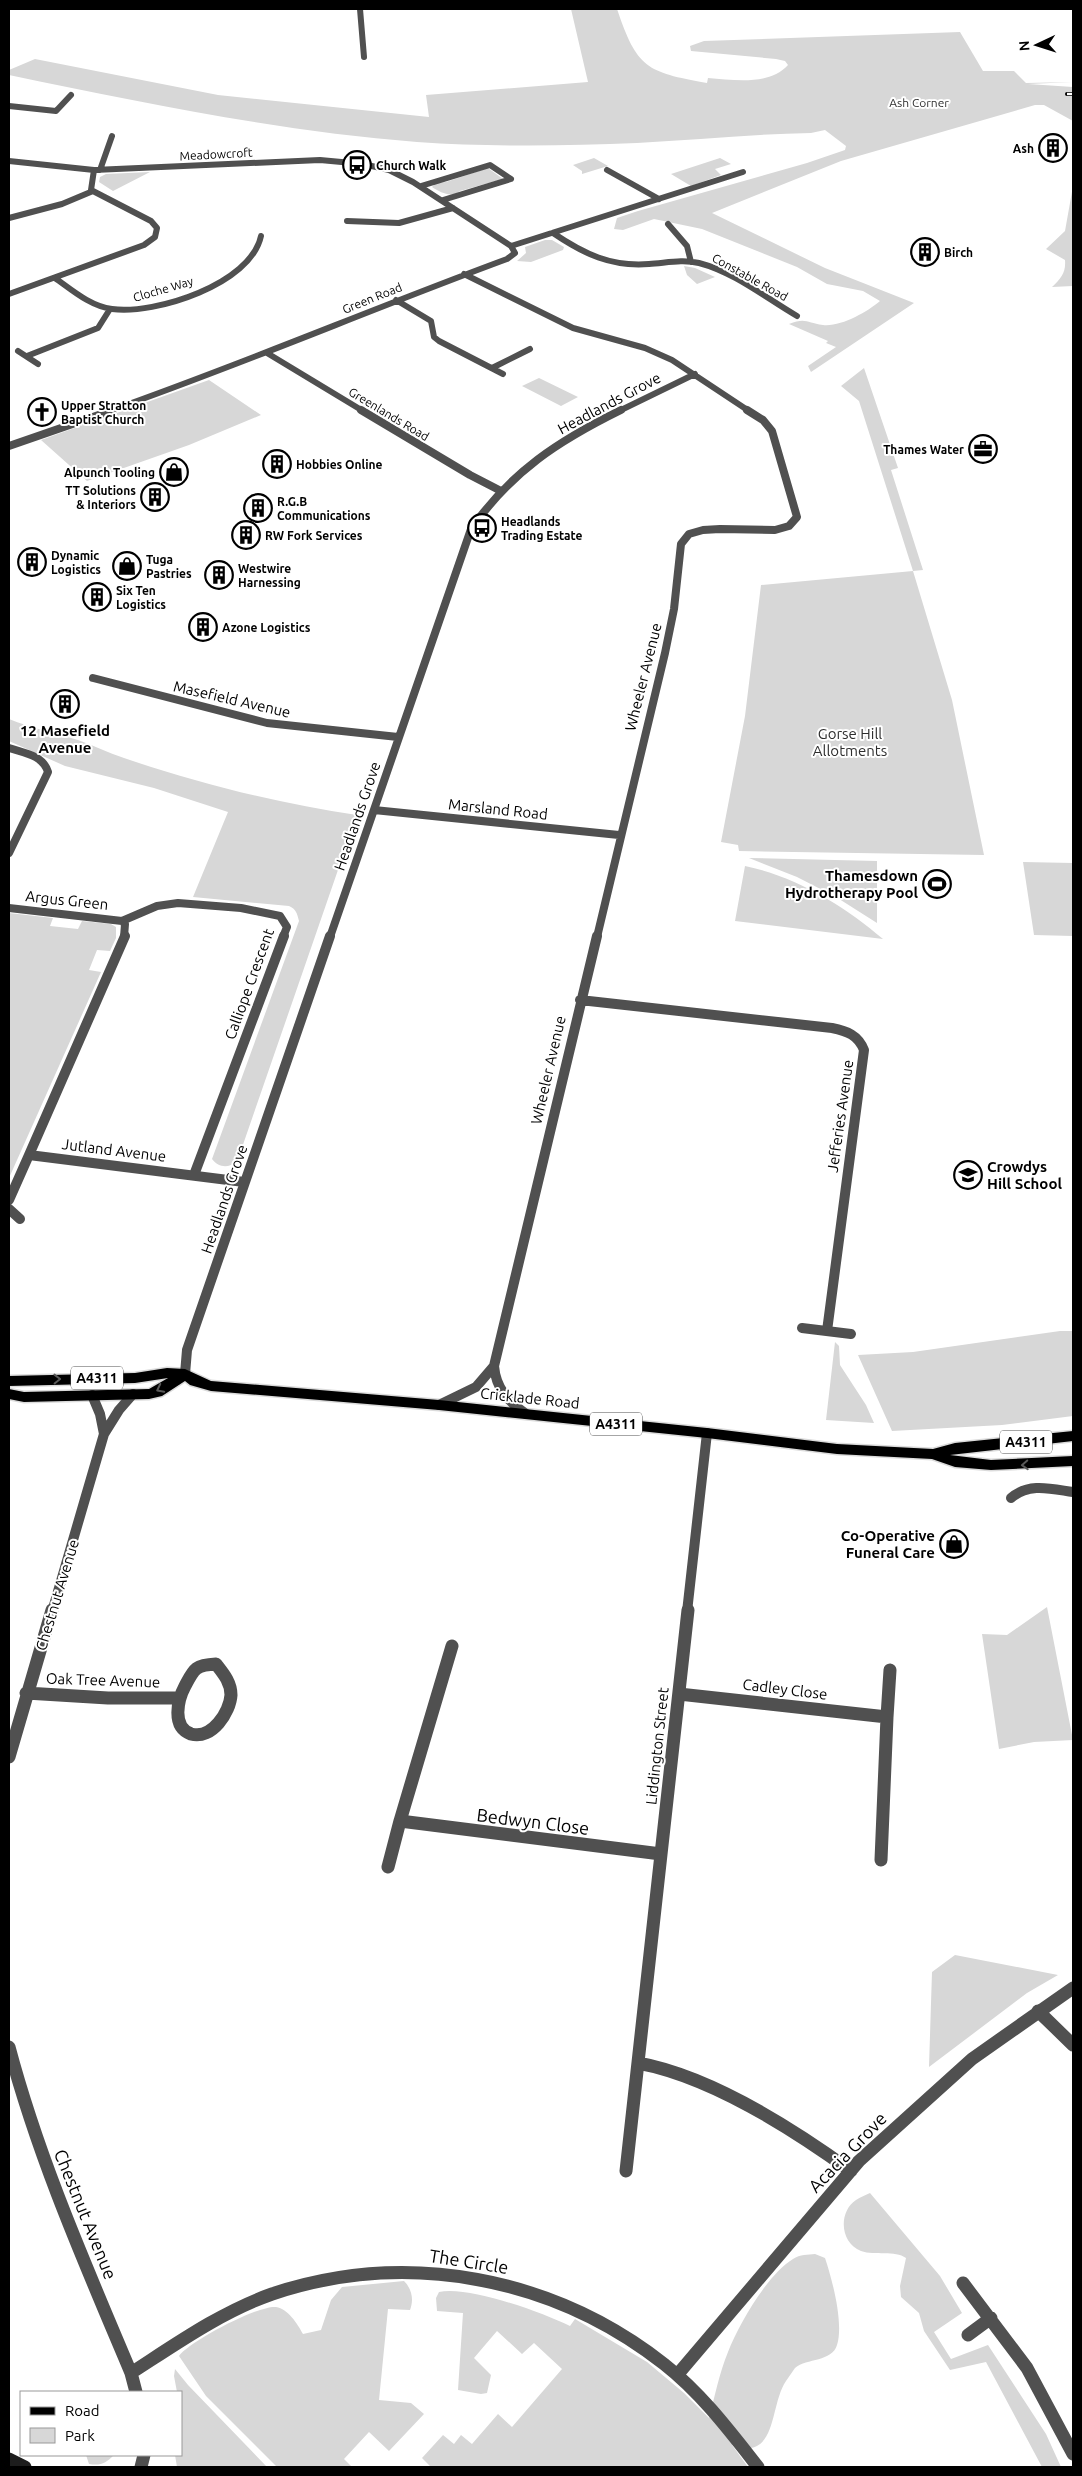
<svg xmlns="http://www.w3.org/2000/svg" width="1082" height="2476" viewBox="0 0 1082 2476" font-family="Ubuntu,sans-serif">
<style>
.green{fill:#d7d7d7}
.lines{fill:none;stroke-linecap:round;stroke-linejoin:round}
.primary-casing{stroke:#dbdbdb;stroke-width:3}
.street-far3{stroke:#505050;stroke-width:6}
.street-far2{stroke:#505050;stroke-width:8}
.street-far1{stroke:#505050;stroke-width:10}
.street{stroke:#505050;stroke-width:13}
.secondary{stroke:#1d1d1d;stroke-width:13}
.primary{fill:#000;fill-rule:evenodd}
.rail-casing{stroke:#000;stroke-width:4}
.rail{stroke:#fff;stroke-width:2.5;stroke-dasharray:7;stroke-linecap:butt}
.oneway{stroke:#595959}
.labels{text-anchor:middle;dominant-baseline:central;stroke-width:4;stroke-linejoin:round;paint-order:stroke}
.far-park-label{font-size:12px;fill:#2e2e2e;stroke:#fff}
.far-poi-label{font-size:12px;font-weight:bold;fill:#000;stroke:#fff;text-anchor:start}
.far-street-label{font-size:12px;fill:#000;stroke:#fff}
.shield{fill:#fff;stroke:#4c4c4c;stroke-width:1}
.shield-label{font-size:14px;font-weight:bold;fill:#000}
.street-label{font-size:15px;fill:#000;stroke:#fff}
.poi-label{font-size:15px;font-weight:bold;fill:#000;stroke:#fff;text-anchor:end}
.park-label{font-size:15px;fill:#2e2e2e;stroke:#fff}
.near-street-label{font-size:18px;fill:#000;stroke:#fff}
</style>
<rect width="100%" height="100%" fill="#fff"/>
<path class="green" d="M 571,9 L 617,9 C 637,68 646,72 707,83 L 708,78 C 734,80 769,86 788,65 L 785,61 L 776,59 L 691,51 L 690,46 L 704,41 L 960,32 L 983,71 L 1014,71 L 1026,83 L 1073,82 L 1028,84 L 1073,87 L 1073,121 L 1044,105 L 1035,105 L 841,161 L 712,213 L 825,268 L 914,303 L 811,372 L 808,366 L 836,347 L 826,343 L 828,341 L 789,324 C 806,317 807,323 823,325 C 841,327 867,312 880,301 L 863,291 L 827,284 L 797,267 L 702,229 L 654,219 L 623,230 L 614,229 L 617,218 L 638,211 L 807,163 L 845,150 L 846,146 L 825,130 L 811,133 C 753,134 695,140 637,143 C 565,146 490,147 417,142 C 279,131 144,103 9,75 L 9,70 L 35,59 L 218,95 L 429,117 L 426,95 L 588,82 Z
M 594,158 L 608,166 L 582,174 L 582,171 L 573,165 Z
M 720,158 L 731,164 L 715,169 L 721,175 L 691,186 L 671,174 Z
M 488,168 L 503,179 L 460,191 C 452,198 441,193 432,187 L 436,183 L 446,182 Z
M 150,172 L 113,191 L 99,182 L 100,177 L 106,174 Z
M 1073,186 L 1073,286 L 1052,287 C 1061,278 1066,273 1065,260 L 1046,249 L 1065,231 Z
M 545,240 L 552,240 L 564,247 L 563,250 L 531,262 L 517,261 L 526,253 L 525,247 Z
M 684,266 L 695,268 L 715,277 L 697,284 L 687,275 Z
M 864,368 L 898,468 L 891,470 L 923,570 L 913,571 L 952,700 L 984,855 L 739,851 L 738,845 L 721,842 L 745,716 L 761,585 L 913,571 L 859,401 L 841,386 Z
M 539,378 L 578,397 L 561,406 L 522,386 Z
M 209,380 L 261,415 L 189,445 L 87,481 L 41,440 Z
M 9,719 C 31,728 55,733 78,740 C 93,745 108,753 124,758 C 197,783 280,804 357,815 L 237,1162 C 228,1168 219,1168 212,1159 L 299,921 C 297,913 296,909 289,906 L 193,897 L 228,812 L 154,788 L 65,766 L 9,741 Z
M 749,858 L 877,861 L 877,923 L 836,897 L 797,877 Z
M 1023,862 L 1073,863 L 1073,936 L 1034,935 Z
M 745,866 C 795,876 845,906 883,939 L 735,921 Z
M 9,913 L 53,918 L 50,926 L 78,929 L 82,921 L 111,924 L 116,927 L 116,938 L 110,951 L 97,950 L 89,970 L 101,972 L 9,1178 Z
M 1060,1331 L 1073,1331 L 1073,1416 L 1002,1425 L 892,1431 L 858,1355 L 913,1352 Z
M 835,1342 L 839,1346 L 840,1365 L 866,1405 L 874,1423 L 826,1420 Z
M 1047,1607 L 1073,1740 L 1034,1742 L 999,1749 L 982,1634 L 1007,1635 Z
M 955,1955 L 1058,1975 L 1027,1993 L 929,2067 L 932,1972 Z
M 870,2193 L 940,2276 L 962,2313 L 934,2332 L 951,2359 L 988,2345 L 1046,2434 L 1061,2467 L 1042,2467 L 986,2362 L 950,2370 L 924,2331 L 919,2313 L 901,2297 L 900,2286 L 906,2258 C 895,2250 875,2256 861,2251 C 840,2243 838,2212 856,2200 C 860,2197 866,2195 870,2193 Z
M 815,2254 L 825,2258 C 832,2279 844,2323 837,2345 C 832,2362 807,2358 795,2368 C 792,2372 789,2377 786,2381 C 769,2406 778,2462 732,2445 L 748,2467 L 431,2467 L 422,2458 L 443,2435 L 454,2444 L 461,2435 L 472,2444 L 498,2414 L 512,2427 L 562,2369 L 534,2343 L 522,2354 L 497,2331 L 474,2358 L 491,2375 L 487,2393 L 481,2394 L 458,2390 L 463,2313 L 437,2311 L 436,2298 L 439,2292 C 470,2286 541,2312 570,2326 L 575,2319 L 647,2362 L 684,2393 L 709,2418 C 715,2396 719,2374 728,2352 C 739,2324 767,2275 793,2259 C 800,2254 808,2255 815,2254 Z
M 404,2281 C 412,2289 414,2300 410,2310 L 388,2309 L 379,2400 L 411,2403 L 424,2414 L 389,2451 L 369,2432 L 344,2459 L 352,2467 L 277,2467 L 206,2396 L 179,2356 C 189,2342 258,2305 276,2307 C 288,2309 297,2323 303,2334 L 321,2330 L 331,2300 L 342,2287 Z
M 175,2369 L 188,2385 L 267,2467 L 177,2467 L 175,2455 L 181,2455 L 181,2392 L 177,2392 L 174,2376 Z
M 86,2455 L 114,2455 C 106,2463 101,2466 89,2464 Z"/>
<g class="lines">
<defs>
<path id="primary" d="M 167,1368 L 185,1369 L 211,1381 L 439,1400 L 707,1428 L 837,1444 L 933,1449 L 955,1443 L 1073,1431 L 1073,1441 L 950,1455 L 991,1460 L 1073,1456 L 1073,1466 L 991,1470 L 955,1467 L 932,1459 L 837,1454 L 707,1438 L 439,1410 L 211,1391 L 190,1385 L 185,1381 L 162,1396 L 149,1399 L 24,1402 L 9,1399 L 9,1389 L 24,1392 L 149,1389 L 168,1378 L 135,1383 L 9,1386 L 9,1376 L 135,1373 Z"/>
</defs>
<use href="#primary" class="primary-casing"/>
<path class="street-far3" d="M 360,9 L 364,57
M 9,106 L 56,111 L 71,95
M 9,161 L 94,170 L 320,160 L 363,164 L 389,170 L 413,182 L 511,246 L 515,253 L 507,259 C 374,308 243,364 109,411
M 100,170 L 112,136
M 607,170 L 659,199
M 421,186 L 490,165 L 511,179 L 443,200
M 9,218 L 62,204 L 93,191
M 347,221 L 399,223 L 453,208
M 668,224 L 687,246 L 691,262
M 553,233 C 584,254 611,267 649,264 C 666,263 682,259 699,263 C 734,272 766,298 797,316
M 511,246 L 743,172
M 464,274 L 573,328 L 645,348 L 672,360 L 749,411
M 55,278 C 72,290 90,306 112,309 C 155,315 251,284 261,236
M 9,294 L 144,245 L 155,237 L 157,228 L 151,221 L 91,190 L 94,170
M 396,300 L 431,321 L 434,337 L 439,341 L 503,374
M 18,351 L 38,364
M 267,353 L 363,411
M 27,356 L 98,328 L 110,309
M 492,368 L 530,349
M 619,411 L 695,374"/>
<path class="street-far2" d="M 361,410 L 470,475 L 501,491
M 9,446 L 113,410
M 93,678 L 267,723 L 398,737
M 9,748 C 24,753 43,755 48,772 L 9,853
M 374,810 L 619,835
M 9,908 L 122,921
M 122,921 L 157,906 L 178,903 L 241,908 L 280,916 L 287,927 L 283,937
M 122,921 L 125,924 L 124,937
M 330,937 L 471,529 C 512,471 558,441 621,410
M 597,937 L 665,653 L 674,609 L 681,544 L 689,534 L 703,530 L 720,529 L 775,530 L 789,526 L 797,517 L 772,431 L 763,420 L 747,410"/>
<path class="street-far1" d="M 580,1000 L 832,1028 C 847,1031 858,1035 864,1050 L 827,1331
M 29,1155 L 125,936
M 194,1175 L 284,936
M 9,1200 L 29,1155 L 244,1182
M 9,1209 L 20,1219
M 802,1328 L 851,1334
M 185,1374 L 187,1350 L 330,936
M 92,1395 L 100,1414 L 104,1434
M 439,1405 L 476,1387 L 494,1366
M 526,1414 C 508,1401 496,1389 494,1366 L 597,936
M 1011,1498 C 1029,1482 1052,1489 1073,1492
M 52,1612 L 104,1434 L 119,1410 L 133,1394
M 687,1612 L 707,1433"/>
<path class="street" d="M 452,1646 L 400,1821 L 661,1854
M 216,1664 C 223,1673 231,1682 231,1695 C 230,1712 212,1740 191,1734 C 171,1727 178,1699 185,1686 C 194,1669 195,1665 216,1664 Z
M 26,1693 L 108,1698 L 178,1698
M 679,1694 L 887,1717 L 881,1860
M 887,1717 L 890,1670
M 9,1757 L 52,1610
M 388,1867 L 400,1821
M 1038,2011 L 1073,2045
M 9,2047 C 39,2160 86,2266 131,2373 L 136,2392
M 638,2063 C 709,2076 793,2129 851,2171
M 626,2171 L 688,1610
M 963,2283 L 1027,2368 L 1073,2454
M 968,2335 L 991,2318
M 131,2373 C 176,2344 221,2312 272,2294 C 407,2249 553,2277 664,2364 C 701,2393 729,2430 758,2467
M 678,2374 L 859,2161 L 972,2059 L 1073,1988
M 141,2467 L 144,2455"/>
<path class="secondary" d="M 9,2459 L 25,2467"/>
<use href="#primary" class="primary"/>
<defs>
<path id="rail" d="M 1067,94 L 1073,94"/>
</defs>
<use href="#rail" class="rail-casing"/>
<use href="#rail" class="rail"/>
</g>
<defs><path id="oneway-chevron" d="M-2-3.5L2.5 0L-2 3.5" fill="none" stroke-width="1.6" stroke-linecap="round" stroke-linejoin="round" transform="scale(1.25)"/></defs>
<g class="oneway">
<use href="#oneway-chevron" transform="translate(57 1379) rotate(-1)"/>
<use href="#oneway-chevron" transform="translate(160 1389) rotate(153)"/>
<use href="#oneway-chevron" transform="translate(1025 1465) rotate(177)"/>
</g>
<defs>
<symbol id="building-ring" viewBox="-11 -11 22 22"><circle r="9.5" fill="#fff" stroke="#000" stroke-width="1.5"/><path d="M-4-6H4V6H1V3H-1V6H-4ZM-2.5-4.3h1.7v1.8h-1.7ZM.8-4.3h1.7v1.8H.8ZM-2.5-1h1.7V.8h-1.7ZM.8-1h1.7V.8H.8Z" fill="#000"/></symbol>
<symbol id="bus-ring" viewBox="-11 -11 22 22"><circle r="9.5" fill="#fff" stroke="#000" stroke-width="1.5"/><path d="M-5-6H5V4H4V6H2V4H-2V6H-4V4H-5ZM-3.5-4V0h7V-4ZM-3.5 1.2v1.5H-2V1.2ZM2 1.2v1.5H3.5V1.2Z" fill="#000"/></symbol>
<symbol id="church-ring" viewBox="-11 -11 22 22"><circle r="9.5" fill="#fff" stroke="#000" stroke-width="1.5"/><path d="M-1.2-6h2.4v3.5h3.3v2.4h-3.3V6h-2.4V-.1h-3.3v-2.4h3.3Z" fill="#000"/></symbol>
<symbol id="office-ring" viewBox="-11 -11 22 22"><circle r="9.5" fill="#fff" stroke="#000" stroke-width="1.5"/><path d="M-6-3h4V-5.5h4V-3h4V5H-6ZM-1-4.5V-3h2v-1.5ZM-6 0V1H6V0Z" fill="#000"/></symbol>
<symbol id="shop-ring" viewBox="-11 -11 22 22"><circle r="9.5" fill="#fff" stroke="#000" stroke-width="1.5"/><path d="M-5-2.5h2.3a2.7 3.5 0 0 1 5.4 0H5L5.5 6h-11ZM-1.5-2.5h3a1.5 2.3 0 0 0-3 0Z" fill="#000"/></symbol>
<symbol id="stadium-ring" viewBox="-11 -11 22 22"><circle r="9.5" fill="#fff" stroke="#000" stroke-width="1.5"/><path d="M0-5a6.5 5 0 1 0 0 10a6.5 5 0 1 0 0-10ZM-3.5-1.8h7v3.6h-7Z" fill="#000"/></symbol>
<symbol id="school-ring" viewBox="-11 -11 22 22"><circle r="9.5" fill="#fff" stroke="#000" stroke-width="1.5"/><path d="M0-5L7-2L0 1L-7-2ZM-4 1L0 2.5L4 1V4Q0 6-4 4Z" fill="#000"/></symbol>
</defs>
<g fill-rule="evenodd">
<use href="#building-ring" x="1037" y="132" width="32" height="32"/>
<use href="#bus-ring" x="341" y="149" width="32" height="32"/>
<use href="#building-ring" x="909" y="236" width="32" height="32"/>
<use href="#church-ring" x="26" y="396" width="32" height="32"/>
<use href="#office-ring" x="967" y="433" width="32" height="32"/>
<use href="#building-ring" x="261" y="448" width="32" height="32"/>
<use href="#shop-ring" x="158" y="456" width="32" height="32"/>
<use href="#building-ring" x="139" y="481" width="32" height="32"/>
<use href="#building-ring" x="242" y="492" width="32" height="32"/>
<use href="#bus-ring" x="466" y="512" width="32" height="32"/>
<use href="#building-ring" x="230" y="519" width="32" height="32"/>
<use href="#building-ring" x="16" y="546" width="32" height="32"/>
<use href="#shop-ring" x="111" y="550" width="32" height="32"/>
<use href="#building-ring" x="203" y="559" width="32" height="32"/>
<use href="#building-ring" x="81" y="581" width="32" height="32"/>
<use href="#building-ring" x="187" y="611" width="32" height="32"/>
<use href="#building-ring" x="49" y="688" width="32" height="32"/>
<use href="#stadium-ring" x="921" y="868" width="32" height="32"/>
<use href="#school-ring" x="952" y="1159" width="32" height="32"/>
<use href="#shop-ring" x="938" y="1528" width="32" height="32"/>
</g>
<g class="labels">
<g class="far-park-label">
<text x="919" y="102">Ash Corner</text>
</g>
<g class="far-poi-label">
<text x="1034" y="148" text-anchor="end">Ash</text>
<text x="376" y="165">Church Walk</text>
<text x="944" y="252">Birch</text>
<text x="61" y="405">Upper Stratton<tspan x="61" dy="14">Baptist Church</tspan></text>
<text x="964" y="449" text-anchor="end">Thames Water</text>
<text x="296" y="464">Hobbies Online</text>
<text x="155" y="472" text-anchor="end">Alpunch Tooling</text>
<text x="136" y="490" text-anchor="end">TT Solutions<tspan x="136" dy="14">&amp; Interiors</tspan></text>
<text x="277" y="501">R.G.B<tspan x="277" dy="14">Communications</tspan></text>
<text x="501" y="521">Headlands<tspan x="501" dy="14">Trading Estate</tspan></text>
<text x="265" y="535">RW Fork Services</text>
<text x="51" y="555">Dynamic<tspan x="51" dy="14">Logistics</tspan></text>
<text x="146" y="559">Tuga<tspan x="146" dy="14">Pastries</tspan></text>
<text x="238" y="568">Westwire<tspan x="238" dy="14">Harnessing</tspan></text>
<text x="116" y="590">Six Ten<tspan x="116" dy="14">Logistics</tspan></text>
<text x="222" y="627">Azone Logistics</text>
</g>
<g class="far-street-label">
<text transform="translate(216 154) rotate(-3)">Meadowcroft</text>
<text transform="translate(750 277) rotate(29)">Constable Road</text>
<text transform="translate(163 289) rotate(-16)">Cloche Way</text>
<text transform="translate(372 298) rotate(-22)">Green Road</text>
<text transform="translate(389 414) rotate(31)">Greenlands Road</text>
</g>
<g class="shield">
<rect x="71" y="1366.5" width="52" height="23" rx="4"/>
<rect x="590" y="1412.5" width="52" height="23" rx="4"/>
<rect x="1000" y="1430.5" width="52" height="23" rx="4"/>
</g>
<g class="shield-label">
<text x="97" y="1378">A4311</text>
<text x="616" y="1424">A4311</text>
<text x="1026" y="1442">A4311</text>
</g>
<g class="street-label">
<text transform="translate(609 403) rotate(-28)">Headlands Grove</text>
<text transform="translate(643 677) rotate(-76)">Wheeler Avenue</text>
<text transform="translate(232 699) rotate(13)">Masefield Avenue</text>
<text transform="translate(498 809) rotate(6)">Marsland Road</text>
<text transform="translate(357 816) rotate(-71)">Headlands Grove</text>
<text transform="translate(67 900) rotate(6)">Argus Green</text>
<text transform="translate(249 984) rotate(-70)">Calliope Crescent</text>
<text transform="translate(548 1070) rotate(-77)">Wheeler Avenue</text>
<text transform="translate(840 1116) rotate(-82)">Jefferies Avenue</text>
<text transform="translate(114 1150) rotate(7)">Jutland Avenue</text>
<text transform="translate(224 1199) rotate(-71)">Headlands Grove</text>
<text transform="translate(530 1398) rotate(6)">Cricklade Road</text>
<text transform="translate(57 1595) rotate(-73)">Chestnut Avenue</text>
<text transform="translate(103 1680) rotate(2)">Oak Tree Avenue</text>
<text transform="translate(785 1689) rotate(7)">Cadley Close</text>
<text transform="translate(657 1746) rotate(-84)">Liddington Street</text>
</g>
<g class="poi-label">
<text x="65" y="730" text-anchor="middle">12 Masefield<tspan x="65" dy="17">Avenue</tspan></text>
<text x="918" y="875">Thamesdown<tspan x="918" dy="17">Hydrotherapy Pool</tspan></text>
<text x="987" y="1166" text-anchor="start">Crowdys<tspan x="987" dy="17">Hill School</tspan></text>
<text x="935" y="1535">Co-Operative<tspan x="935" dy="17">Funeral Care</tspan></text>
</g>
<g class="park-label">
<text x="850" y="733">Gorse Hill<tspan x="850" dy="17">Allotments</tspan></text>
</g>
<g class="near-street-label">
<text transform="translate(533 1821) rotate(7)">Bedwyn Close</text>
<text transform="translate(847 2152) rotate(-46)">Acacia Grove</text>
<text transform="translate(86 2214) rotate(68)">Chestnut Avenue</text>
<text transform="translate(469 2261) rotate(9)">The Circle</text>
</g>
</g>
<rect width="1082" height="2476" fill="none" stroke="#000000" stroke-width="20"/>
<rect x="20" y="2391" width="162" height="65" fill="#ffffff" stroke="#999999"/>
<rect x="30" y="2407" width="25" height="8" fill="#000000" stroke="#999999"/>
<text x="65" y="2416" font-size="15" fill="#000000">Road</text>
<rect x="30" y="2428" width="25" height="15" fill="#d7d7d7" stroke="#999999"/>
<text x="65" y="2441" font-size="15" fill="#000000">Park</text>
<g transform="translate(1037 45) rotate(266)" stroke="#ffffff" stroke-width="4" paint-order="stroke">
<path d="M0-4L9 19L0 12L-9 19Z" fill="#000000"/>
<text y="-8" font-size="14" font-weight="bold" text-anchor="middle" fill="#000000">N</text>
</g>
</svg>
